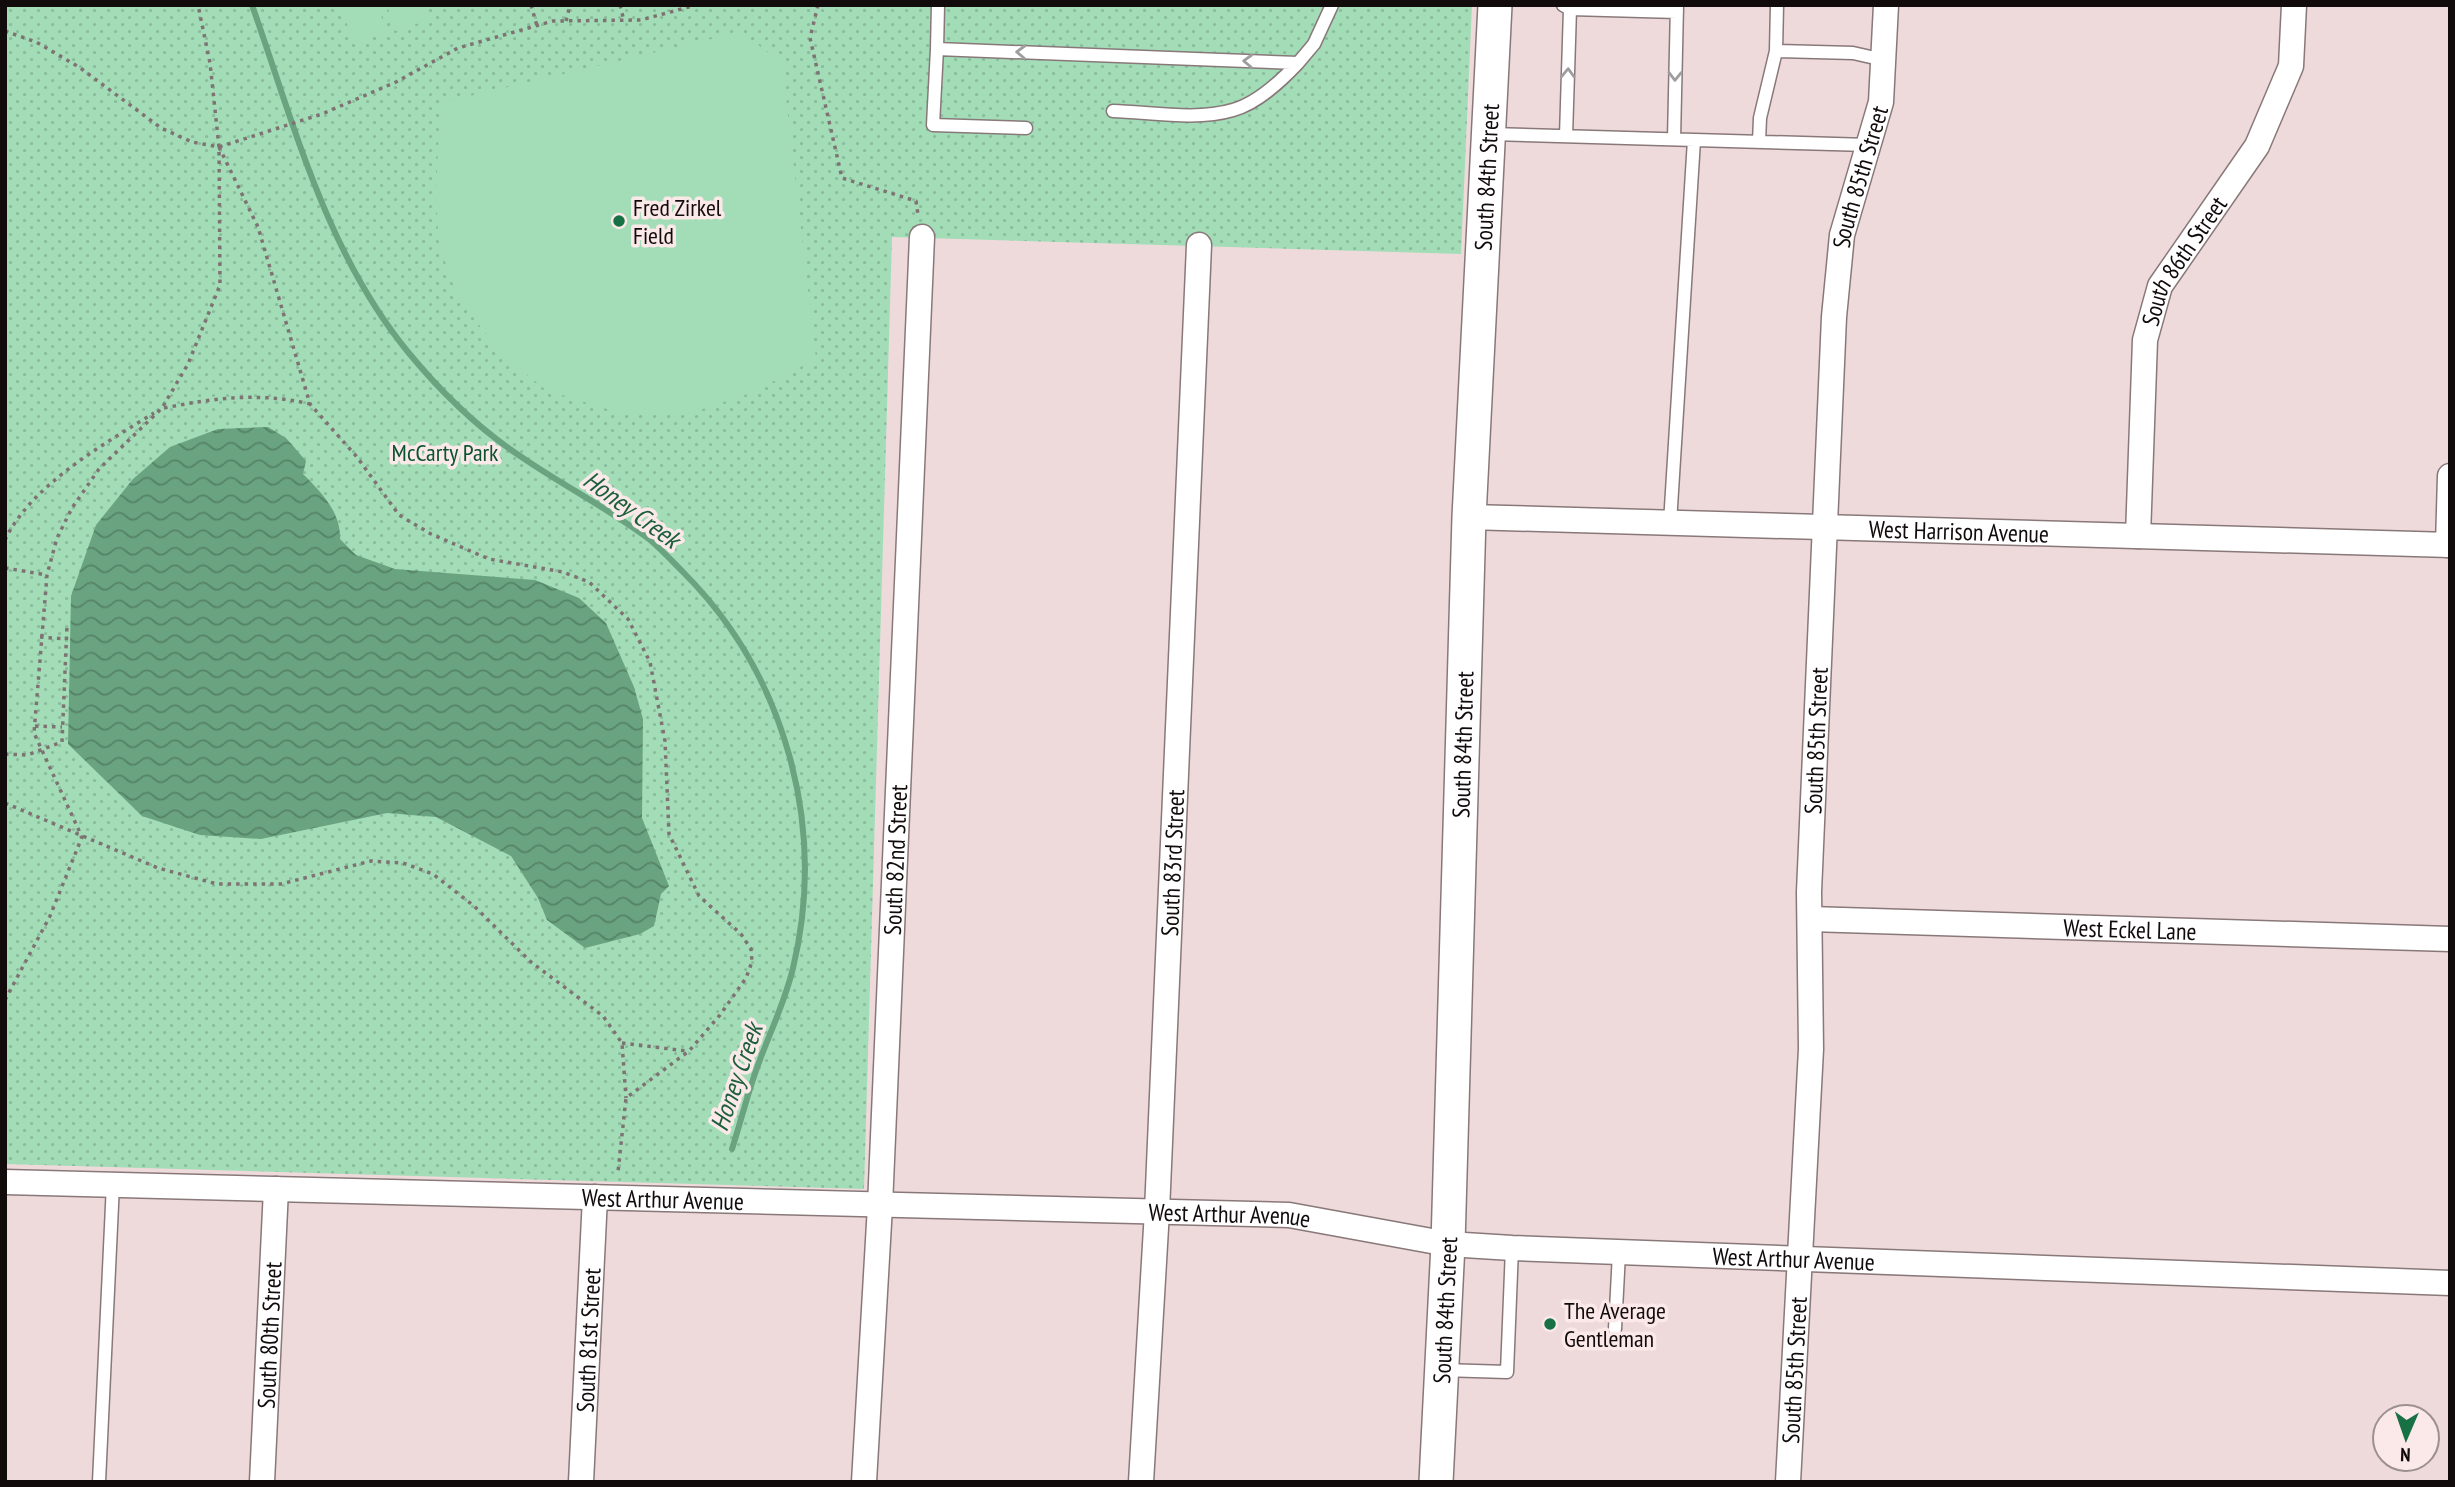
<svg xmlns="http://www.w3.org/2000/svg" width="2455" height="1487" viewBox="0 0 2455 1487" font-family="'PT Sans Narrow',sans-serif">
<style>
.grass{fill:url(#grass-dots)}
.garden{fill:#a2ddb7}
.water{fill:url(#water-waves)}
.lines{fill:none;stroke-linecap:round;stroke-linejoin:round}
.stream{stroke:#69a37f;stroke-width:6}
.lane-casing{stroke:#897879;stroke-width:15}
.street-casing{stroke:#897879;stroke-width:27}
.secondary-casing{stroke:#897879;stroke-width:36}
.path{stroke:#7f7273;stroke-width:3.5;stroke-dasharray:3.5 5;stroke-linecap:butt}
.lane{stroke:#fff;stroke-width:12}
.street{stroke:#fff;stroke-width:24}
.secondary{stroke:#fff;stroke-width:33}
.oneway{stroke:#a09d9e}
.poi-dot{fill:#177144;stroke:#fbe8e8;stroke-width:2.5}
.labels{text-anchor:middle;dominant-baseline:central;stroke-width:7;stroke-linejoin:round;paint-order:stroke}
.street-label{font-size:24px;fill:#110b0c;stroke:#fbe8e8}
.poi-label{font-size:24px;fill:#110b0c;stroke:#fbe8e8;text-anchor:start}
.park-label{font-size:24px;fill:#0b5330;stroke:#fbe8e8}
.water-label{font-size:26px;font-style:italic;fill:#1c5f3b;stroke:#fbe8e8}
</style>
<defs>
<pattern id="grass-dots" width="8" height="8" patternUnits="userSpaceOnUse" patternTransform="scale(1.75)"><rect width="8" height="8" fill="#a2ddb7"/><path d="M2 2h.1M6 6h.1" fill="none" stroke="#8abc9c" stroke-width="1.8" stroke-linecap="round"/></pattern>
<pattern id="water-waves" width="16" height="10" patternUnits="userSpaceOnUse" patternTransform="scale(1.75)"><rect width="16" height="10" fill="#69a37f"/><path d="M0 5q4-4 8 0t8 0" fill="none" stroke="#558366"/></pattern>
</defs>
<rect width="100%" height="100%" fill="#eedadb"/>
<path class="grass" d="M 5,5 L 1472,5 L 1461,254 L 892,237 L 864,1189 L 5,1164 Z"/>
<path class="garden" d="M 341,5 L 378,5 L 386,32 L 353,43 Z
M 387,5 L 423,5 L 428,20 L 395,31 Z
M 741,32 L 782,63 L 816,359 L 753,392 L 688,414 L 620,413 L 546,390 L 502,354 L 458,298 L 439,245 L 436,196 L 440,103 Z"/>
<path class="water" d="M 268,427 L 286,438 L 306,461 L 303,474 C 321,492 341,512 340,539 L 356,555 L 395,569 L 535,580 L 579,598 L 606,623 L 634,687 L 643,719 L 642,818 L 669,886 L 661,894 L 654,926 L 640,934 L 585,948 L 547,920 L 538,898 L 511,856 L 436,817 L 387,813 L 261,839 L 200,835 L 142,816 L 68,744 L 71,596 L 96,525 L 133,479 L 170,447 L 218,429 Z"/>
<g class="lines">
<path class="stream" d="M 252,5 C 294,124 326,252 408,352 C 440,391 480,430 523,458 C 564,486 609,509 649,539 C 661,549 672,561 683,572 C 786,675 827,827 793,968 C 785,1002 770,1032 758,1065 C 748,1092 741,1121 732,1149"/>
<defs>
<path id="lane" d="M 938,5 L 937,49 L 1298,63 L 1314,44 L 1332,5
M 1563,5 L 1570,9 L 1677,12
M 1777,5 L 1776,51 L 1853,53 L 1884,60
M 937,49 L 933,125 L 1026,128
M 1113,111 C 1150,112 1196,121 1233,110 C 1258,103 1281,81 1298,63
M 1491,134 L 1868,145
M 1566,136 L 1570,9
M 1674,139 L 1677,5
M 1759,142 L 1760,118 L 1776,51
M 1670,523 L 1694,140
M 1615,1329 L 1619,1253
M 1442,1370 L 1507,1372 L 1512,1248
M 99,1482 L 113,1184"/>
<g id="street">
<path id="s1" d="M 1469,517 L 2450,545"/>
<path id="s2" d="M 2138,536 L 2145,340 L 2160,286 L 2257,146 L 2291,66 L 2294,5"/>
<path d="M 2448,545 L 2450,476"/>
<path id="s3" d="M 1810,919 L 2450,939"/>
<path id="s4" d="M 5,1182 L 1289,1215 L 1448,1244 L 1512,1248 L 2450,1283"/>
<path id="s5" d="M 262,1482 L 276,1189"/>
<path id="s6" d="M 581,1482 L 595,1197"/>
<path id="s7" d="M 864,1482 L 880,1206 L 922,237"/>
<path id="s8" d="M 1141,1482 L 1157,1211 L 1199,245"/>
<path id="s9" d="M 1788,1482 L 1811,1049 L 1809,892 L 1834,317 L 1842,235 L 1881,102 L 1886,5"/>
</g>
<g id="secondary">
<path id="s10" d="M 1436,1482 L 1448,1244 L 1469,517 L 1495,5"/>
</g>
</defs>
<use href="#lane" class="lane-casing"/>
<use href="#street" class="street-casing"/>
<use href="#secondary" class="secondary-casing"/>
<path class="path" d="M 531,5 L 537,26
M 620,5 L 624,21
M 818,5 L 810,38 L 842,178 L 916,201 L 918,215
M 566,21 L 570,5
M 5,31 L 36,42 L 79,67 L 161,128 L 192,142 L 219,147 L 322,114 L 396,82 L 458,48 L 553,21 L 641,20 L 696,5
M 219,147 L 258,227 L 310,404 L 357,457 L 399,515 L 431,534 L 489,559 L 563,572 L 589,582 L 628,619 L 650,662 L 665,741 L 669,834 L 699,896 L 741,934 L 751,949 L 752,962 L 746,978 L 720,1015 L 689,1051 L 626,1098 L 618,1172
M 164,408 C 215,398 259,392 310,404
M 5,540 C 31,485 104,444 154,413
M 5,568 L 47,575
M 40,637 L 66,639
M 35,726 L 62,727
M 5,754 L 27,755 L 62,742 L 67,625
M 5,803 L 158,868 L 217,884 L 281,884 L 371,861 L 403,863 L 433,874 L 474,906 L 531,962 L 603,1016 L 622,1043 L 626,1098
M 5,1000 L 50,916 L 82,837 L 34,733 L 47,575 L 57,538 L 72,508 L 99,469 L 162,408 L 188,364 L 220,285 L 219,147 L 210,63 L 198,5
M 622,1043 L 687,1051"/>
<use href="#lane" class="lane"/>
<use href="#street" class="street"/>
<use href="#secondary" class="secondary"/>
</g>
<defs><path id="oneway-chevron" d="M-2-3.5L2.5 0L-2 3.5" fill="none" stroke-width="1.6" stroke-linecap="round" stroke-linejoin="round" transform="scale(1.75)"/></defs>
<g class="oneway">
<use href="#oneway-chevron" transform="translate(1021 52) rotate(-178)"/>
<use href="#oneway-chevron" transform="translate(1248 61) rotate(-178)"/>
<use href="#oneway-chevron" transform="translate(1568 73) rotate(-88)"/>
<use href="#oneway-chevron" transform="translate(1675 76) rotate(91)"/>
</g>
<g class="poi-dot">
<circle cx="619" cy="221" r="7"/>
<circle cx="1550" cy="1324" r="7"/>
</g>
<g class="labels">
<g class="street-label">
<text stroke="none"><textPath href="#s10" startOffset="1306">South 84th Street</textPath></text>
<text stroke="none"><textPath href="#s9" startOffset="1309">South 85th Street</textPath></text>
<text stroke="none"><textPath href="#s2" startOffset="285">South 86th Street</textPath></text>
<text stroke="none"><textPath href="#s1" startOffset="490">West Harrison Avenue</textPath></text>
<text stroke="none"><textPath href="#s9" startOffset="742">South 85th Street</textPath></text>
<text stroke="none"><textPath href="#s10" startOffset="738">South 84th Street</textPath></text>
<text stroke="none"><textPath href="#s7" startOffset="623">South 82nd Street</textPath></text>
<text stroke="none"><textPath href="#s8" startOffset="620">South 83rd Street</textPath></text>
<text stroke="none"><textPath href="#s3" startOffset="320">West Eckel Lane</textPath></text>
<text stroke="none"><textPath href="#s4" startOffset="658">West Arthur Avenue</textPath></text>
<text stroke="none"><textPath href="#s4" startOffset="1225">West Arthur Avenue</textPath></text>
<text stroke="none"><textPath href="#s4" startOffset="1792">West Arthur Avenue</textPath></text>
<text stroke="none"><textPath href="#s10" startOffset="172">South 84th Street</textPath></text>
<text stroke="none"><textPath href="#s5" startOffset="147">South 80th Street</textPath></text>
<text stroke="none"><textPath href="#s6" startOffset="142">South 81st Street</textPath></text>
<text stroke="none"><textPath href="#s9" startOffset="112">South 85th Street</textPath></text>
</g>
<g class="poi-label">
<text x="633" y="207">Fred Zirkel<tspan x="633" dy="28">Field</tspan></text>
<text x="1564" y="1310">The Average<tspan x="1564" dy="28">Gentleman</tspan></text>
</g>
<g class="park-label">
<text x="445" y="452">McCarty Park</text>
</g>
<g class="water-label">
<text transform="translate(632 509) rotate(36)">Honey Creek</text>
<text transform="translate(736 1077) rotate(-71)">Honey Creek</text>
</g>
</g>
<rect width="2455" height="1487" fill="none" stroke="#110b0c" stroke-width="14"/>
<g transform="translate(2406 1438) rotate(182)"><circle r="33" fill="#fbe8e8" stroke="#9d9090" stroke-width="2"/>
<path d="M0-5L12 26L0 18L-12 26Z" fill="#177144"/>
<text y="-10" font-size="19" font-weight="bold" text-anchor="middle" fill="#110b0c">N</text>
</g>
</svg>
